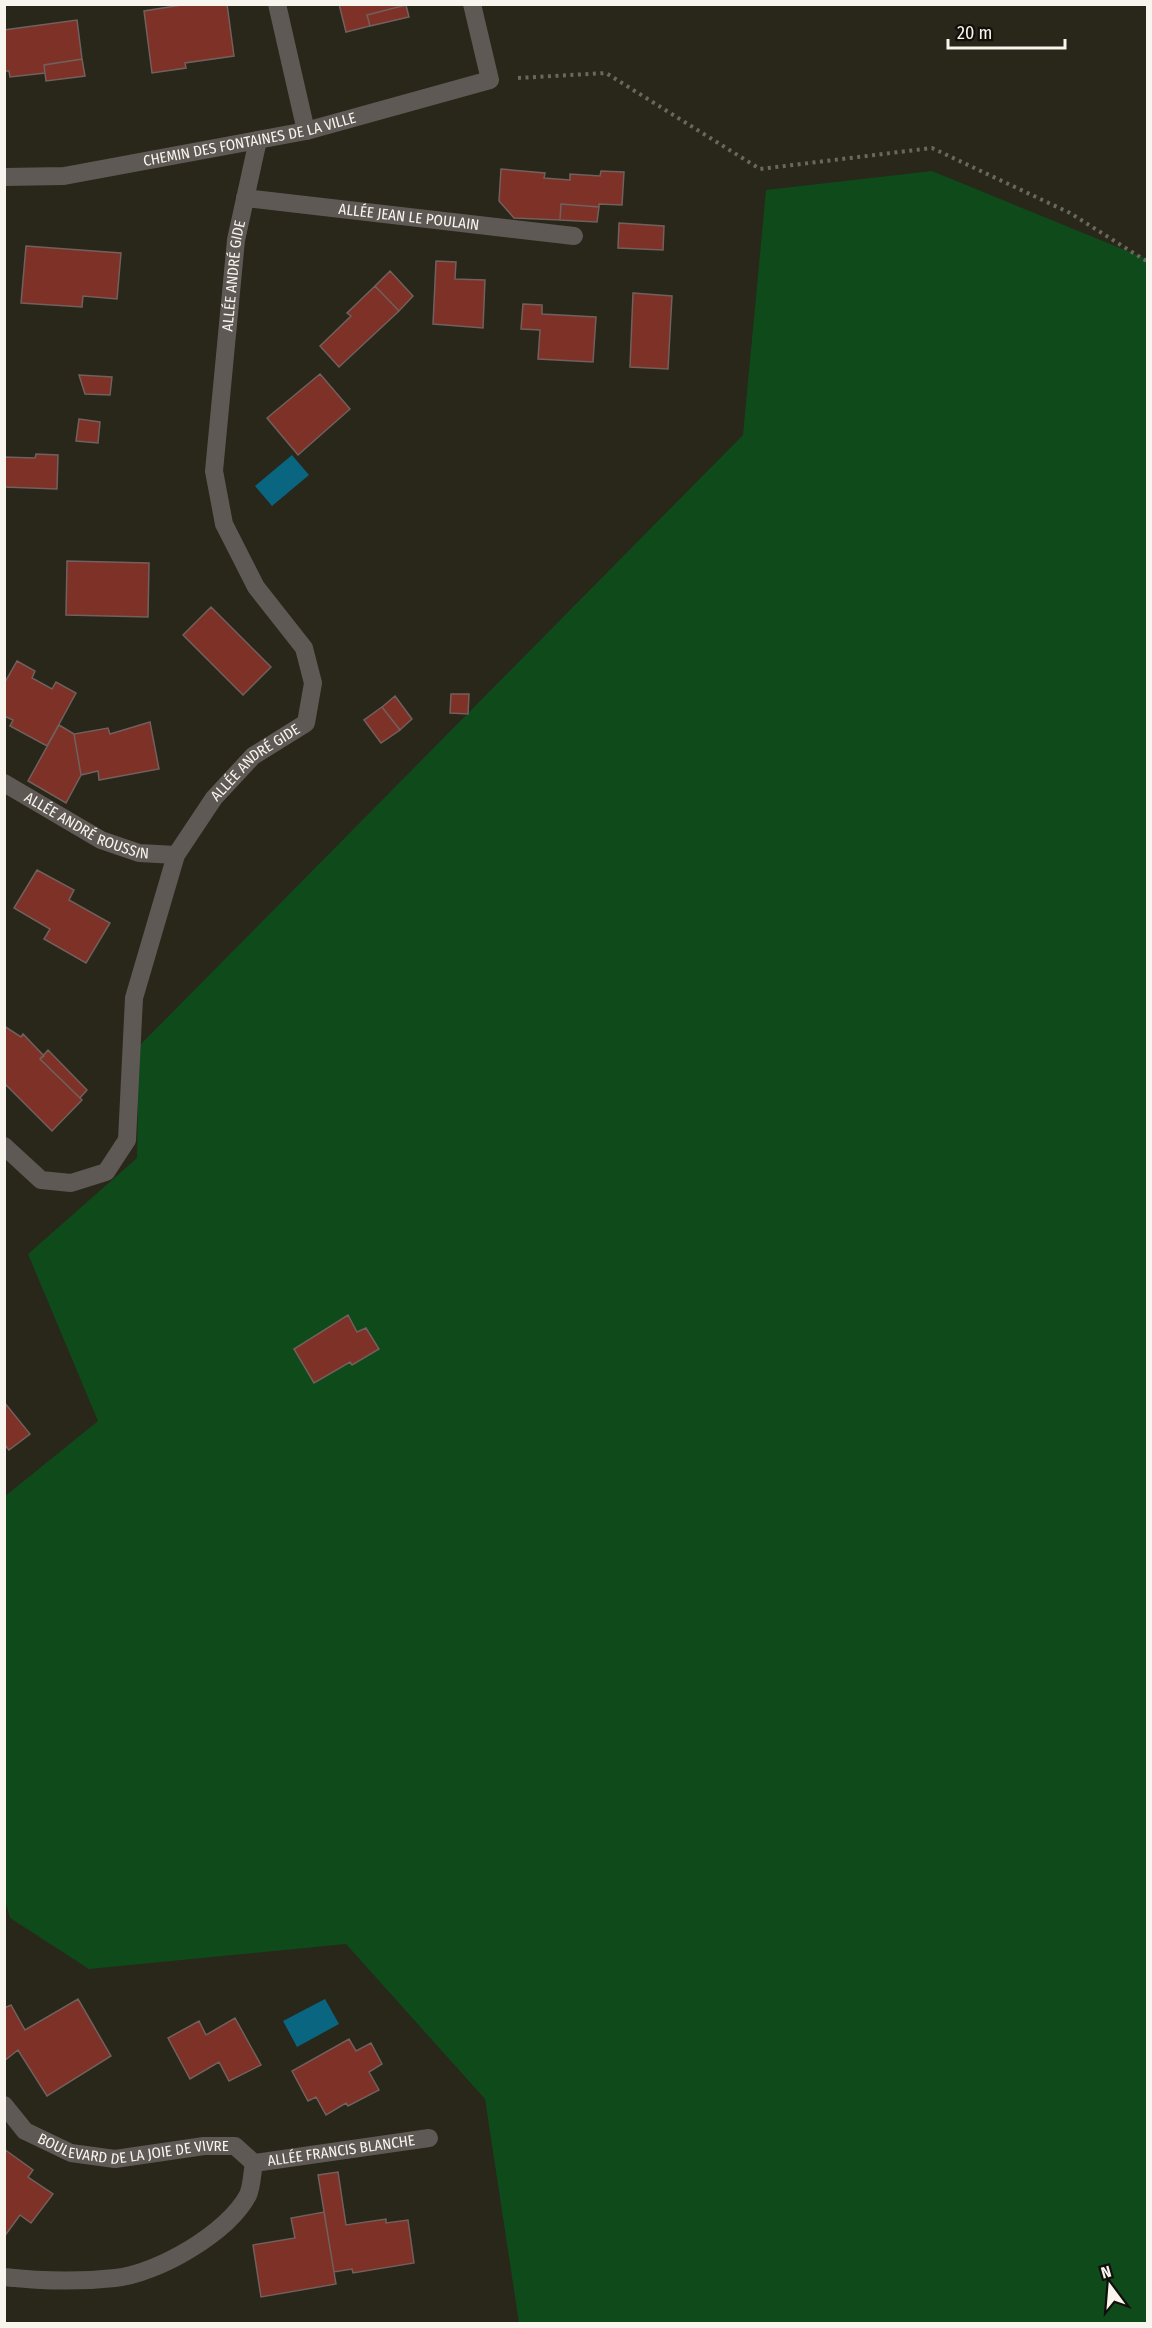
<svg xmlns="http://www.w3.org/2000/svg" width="1152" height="2328" viewBox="0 0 1152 2328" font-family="'Fira Sans Condensed',sans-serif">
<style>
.green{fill:#0f4a1b}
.water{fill:#096580}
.building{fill:#7e3126;stroke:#71605d;stroke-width:1.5}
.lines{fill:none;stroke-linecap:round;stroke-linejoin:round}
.path{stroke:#6a675c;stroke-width:4;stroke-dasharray:3 4.5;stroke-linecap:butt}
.minor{stroke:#5e5955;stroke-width:18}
.labels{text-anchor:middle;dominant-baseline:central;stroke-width:5;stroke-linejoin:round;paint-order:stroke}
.street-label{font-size:15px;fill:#f7f5ed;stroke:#100f0a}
</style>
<rect width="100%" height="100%" fill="#29261a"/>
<path class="green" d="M 932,171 L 1147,259 L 1147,2323 L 519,2323 L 485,2099 L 346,1944 L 89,1969 L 10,1918 L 4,1896 L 4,1497 L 98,1421 L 28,1254 L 137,1158 L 139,1046 L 743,435 L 766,190 Z"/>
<path class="water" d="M 292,455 L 309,475 L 272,506 L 255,486 Z
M 325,1999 L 339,2024 L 297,2047 L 283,2021 Z"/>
<path class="building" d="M 188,4 L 227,4 L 234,56 L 185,63 L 186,68 L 152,73 L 144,11 Z
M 339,4 L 406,4 L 406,5 L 367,15 L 370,26 L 346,32 Z
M 406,5 L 409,17 L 370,26 L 367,15 Z
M 77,20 L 82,59 L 44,65 L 45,73 L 10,77 L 9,71 L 4,71 L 4,30 Z
M 82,59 L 85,76 L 46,81 L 44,65 Z
M 501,169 L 545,173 L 544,178 L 570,180 L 570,174 L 600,176 L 601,171 L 624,172 L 622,205 L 599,204 L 599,207 L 561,204 L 560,220 L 514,218 L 499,201 Z
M 561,204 L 599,207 L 597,222 L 560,220 Z
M 619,223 L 664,226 L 663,250 L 618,248 Z
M 26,246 L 121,253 L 117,299 L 83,296 L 82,307 L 21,303 Z
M 436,261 L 456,262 L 455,279 L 485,280 L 483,328 L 433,324 Z
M 390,271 L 413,296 L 399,311 L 375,286 Z
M 375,286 L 399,311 L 339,367 L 320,346 L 351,316 L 347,313 Z
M 633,293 L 672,296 L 668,369 L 630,367 Z
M 523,304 L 542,305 L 542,314 L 596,317 L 593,362 L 538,359 L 540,330 L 521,329 Z
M 320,374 L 350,409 L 298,455 L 267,418 Z
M 79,375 L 112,377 L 110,395 L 85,394 Z
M 79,419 L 100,422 L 98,443 L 76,441 Z
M 36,454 L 58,455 L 57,489 L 4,487 L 4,457 L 35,458 Z
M 67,561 L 149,563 L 148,617 L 66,615 Z
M 211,607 L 271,667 L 243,695 L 183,635 Z
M 17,661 L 35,671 L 32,678 L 52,689 L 56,682 L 76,693 L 47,746 L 10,726 L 13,720 L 4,716 L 4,684 Z
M 451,694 L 469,694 L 468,714 L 450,713 Z
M 395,696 L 412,719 L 400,730 L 382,707 Z
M 382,707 L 400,730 L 381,743 L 364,720 Z
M 150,722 L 159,769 L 99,780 L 98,771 L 81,775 L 74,734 L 108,728 L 110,734 Z
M 59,725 L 74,734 L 81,775 L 66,803 L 28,781 Z
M 37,870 L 74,890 L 69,900 L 110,923 L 86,963 L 44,939 L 50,929 L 14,908 Z
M 4,1026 L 21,1037 L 23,1034 L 44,1056 L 40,1059 L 82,1100 L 52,1131 L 4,1083 Z
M 48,1050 L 87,1090 L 80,1098 L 40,1059 Z
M 348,1315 L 357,1332 L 366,1328 L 379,1349 L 352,1365 L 350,1362 L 314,1383 L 294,1349 Z
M 4,1402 L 30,1434 L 9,1450 L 4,1444 Z
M 78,1999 L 111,2056 L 47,2096 L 18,2050 L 4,2061 L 4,2008 L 11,2005 L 25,2030 Z
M 235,2018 L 261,2065 L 229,2081 L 219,2062 L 190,2079 L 168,2038 L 199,2021 L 206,2035 Z
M 349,2039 L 356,2051 L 371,2043 L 382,2064 L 369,2072 L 379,2090 L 348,2106 L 346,2103 L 326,2115 L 316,2097 L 308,2101 L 292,2071 Z
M 4,2149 L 33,2170 L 28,2177 L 53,2194 L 31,2223 L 20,2215 L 4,2237 Z
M 338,2172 L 346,2225 L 386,2219 L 386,2223 L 408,2220 L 414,2263 L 353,2273 L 352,2269 L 334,2272 L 318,2175 Z
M 324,2212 L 336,2284 L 261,2297 L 253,2245 L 295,2238 L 291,2218 Z"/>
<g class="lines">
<path class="path" d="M 518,78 L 606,73 L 760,169 L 932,148 L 1070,213 L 1148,262"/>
<g class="minor">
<path d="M 277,4 L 306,131"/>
<path id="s1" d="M 4,177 L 64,176 L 306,131 L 490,80 L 472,4"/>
<path id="s2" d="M 245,198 L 574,236"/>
<path id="s3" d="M 4,783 L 101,840 L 139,853 L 176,855"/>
<path id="s4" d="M 4,1146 L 41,1180 L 71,1183 L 106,1172 L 127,1140 L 134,998 L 176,855 L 214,798 L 253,756 L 306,723 L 313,683 L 304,648 L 256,587 L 224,524 L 214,471 L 236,240 L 258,140"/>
<path id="s5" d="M 4,2105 L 25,2131 L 71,2153 L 115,2159 L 204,2146 L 235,2146 L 254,2163 C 252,2173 252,2186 248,2195 C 228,2233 157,2274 115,2278 C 79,2282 40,2281 4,2277"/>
<path id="s6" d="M 254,2163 L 429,2138"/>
</g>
</g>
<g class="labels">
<g class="street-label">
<text stroke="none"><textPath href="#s1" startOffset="249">CHEMIN DES FONTAINES DE LA VILLE</textPath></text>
<text stroke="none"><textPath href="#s2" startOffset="165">ALLÉE JEAN LE POULAIN</textPath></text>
<text stroke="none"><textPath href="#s4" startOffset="1110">ALLÉE ANDRÉ GIDE</textPath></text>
<text stroke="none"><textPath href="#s4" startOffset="570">ALLÉE ANDRÉ GIDE</textPath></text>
<text stroke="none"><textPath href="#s3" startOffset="94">ALLÉE ANDRÉ ROUSSIN</textPath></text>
<text stroke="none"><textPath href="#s5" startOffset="146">BOULEVARD DE LA JOIE DE VIVRE</textPath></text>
<text stroke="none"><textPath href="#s6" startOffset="88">ALLÉE FRANCIS BLANCHE</textPath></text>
</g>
</g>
<rect width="1152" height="2328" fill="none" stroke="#f7f5ed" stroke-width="12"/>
<g transform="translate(1110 2286) rotate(344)" stroke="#100f0a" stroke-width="4.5" paint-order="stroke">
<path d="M0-4.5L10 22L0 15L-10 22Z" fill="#f7f5ed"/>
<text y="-9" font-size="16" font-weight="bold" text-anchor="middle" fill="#f7f5ed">N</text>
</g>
<path d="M948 39v9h117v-9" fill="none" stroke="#f7f5ed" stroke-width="3"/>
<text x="957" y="39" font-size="18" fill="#f7f5ed" stroke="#100f0a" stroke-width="4.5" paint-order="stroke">20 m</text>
</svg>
